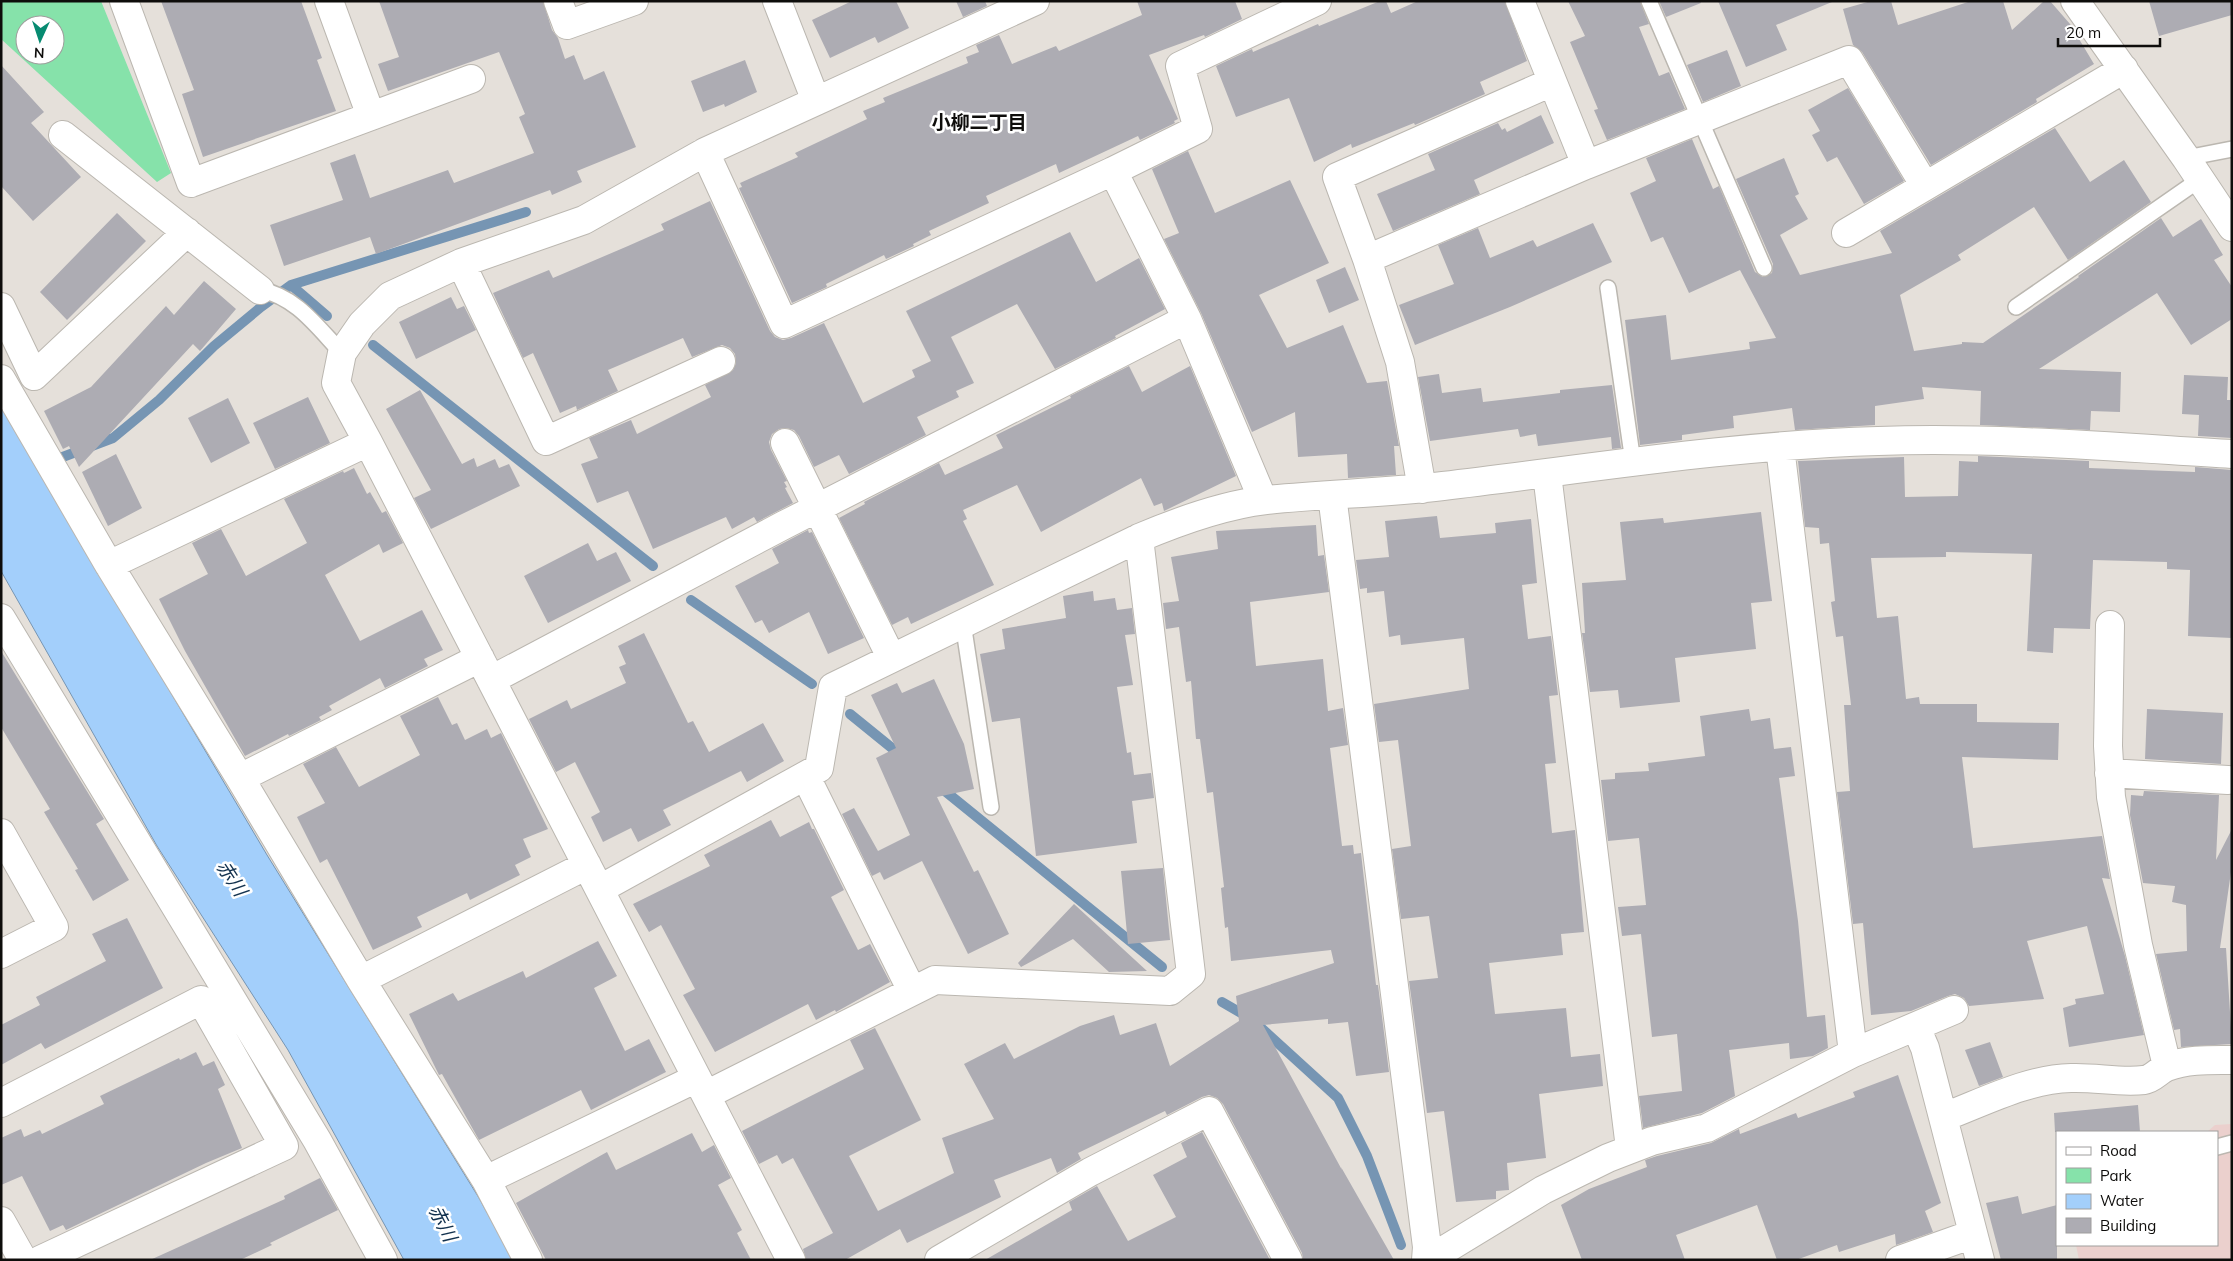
<svg xmlns="http://www.w3.org/2000/svg" width="2233" height="1261" viewBox="0 0 2233 1261" font-family="Mulish,'Noto Sans JP',sans-serif">
<style>
.education{fill:#ebd0cd}
.green{fill:#86e2aa;fill-rule:evenodd}
.water{fill:#a3cffb;stroke:#7695b3}
.lines{fill:none;stroke-linecap:round;stroke-linejoin:round}
.stream{stroke:#7695b3;stroke-width:10}
.building{fill:#adacb3}
.service-casing{stroke:#bbb7b0;stroke-width:18}
.minor-casing{stroke:#bbb7b0;stroke-width:30}
.service{stroke:#fff;stroke-width:15}
.minor{stroke:#fff;stroke-width:28}
.labels{text-anchor:middle;dominant-baseline:central;stroke-width:5;stroke-linejoin:round;paint-order:stroke}
.neighbourhood-label{font-size:19px;font-weight:bold;fill:#0e0d0b;stroke:#fff}
.water-label{font-size:19px;font-style:italic;fill:#12314e;stroke:#fff}
</style>
<rect width="100%" height="100%" fill="#e5e0da"/>
<path class="education" d="M 2232,1124 L 2232,1260 L 2079,1260 L 2076,1245 L 2217,1245 L 2217,1132 L 2207,1132 L 2215,1125 Z"/>
<path class="green" d="M 1,1 L 101,1 L 171,173 L 157,182 L 1,39 ZM 25,25 L 55,25 L 55,55 L 25,55 Z"/>
<path class="water" d="M 1,406 L 267,855 L 479,1198 L 513,1260 L 404,1260 L 288,1050 L 157,846 L 1,571 Z"/>
<g class="lines">
<path class="stream" d="M 291,285 L 327,316
M 373,345 L 653,566
M 60,458 L 113,438 L 159,400 L 214,346 L 261,307 L 291,285 L 526,212
M 691,600 L 812,684
M 850,714 L 903,757
M 940,787 L 1162,967
M 1222,1002 L 1248,1017
M 1259,1026 L 1338,1098 L 1367,1156 L 1401,1245"/>
</g>
<path class="building" d="M 161,1 L 301,1 L 322,58 L 317,60 L 336,111 L 203,157 L 182,94 L 194,90 Z
M 379,1 L 543,1 L 552,30 L 558,38 L 565,59 L 574,55 L 584,80 L 604,71 L 636,147 L 577,171 L 582,182 L 552,195 L 550,190 L 376,254 L 370,237 L 284,266 L 270,225 L 343,200 L 330,163 L 355,154 L 370,198 L 448,170 L 454,183 L 534,153 L 519,117 L 525,114 L 499,52 L 388,91 L 378,64 L 399,57 Z
M 852,1 L 896,1 L 909,28 L 878,43 L 875,37 L 830,58 L 812,20 Z
M 956,1 L 985,1 L 987,6 L 963,17 Z
M 1137,1 L 1235,1 L 1242,19 L 1205,37 L 1204,35 L 1149,55 L 1178,119 L 1174,121 L 1175,123 L 1140,140 L 1138,136 L 1059,173 L 1056,164 L 986,196 L 989,203 L 929,231 L 931,235 L 913,244 L 914,246 L 886,259 L 884,255 L 826,284 L 827,287 L 792,303 L 739,188 L 742,187 L 740,183 L 798,157 L 795,153 L 867,119 L 863,111 L 885,102 L 883,98 L 968,63 L 966,57 L 979,52 L 976,45 L 999,35 L 1012,64 L 1056,46 L 1059,51 L 1142,15 Z
M 1380,1 L 1386,1 L 1391,13 L 1418,1 L 1505,1 L 1527,61 L 1480,82 L 1485,94 L 1415,125 L 1414,123 L 1352,148 L 1351,144 L 1314,162 L 1289,98 L 1236,117 L 1216,66 L 1252,49 L 1253,52 L 1318,24 L 1319,26 Z
M 1568,1 L 1640,1 L 1649,24 L 1639,27 L 1659,76 L 1669,72 L 1685,109 L 1607,140 L 1594,110 L 1598,109 L 1570,42 L 1585,36 Z
M 1659,1 L 1700,1 L 1701,3 L 1666,17 Z
M 1718,1 L 1831,1 L 1832,2 L 1776,25 L 1787,50 L 1746,67 Z
M 1871,1 L 1891,1 L 1898,25 L 1971,1 L 2003,1 L 2012,30 L 2044,1 L 2050,1 L 2070,24 L 2094,64 L 2036,99 L 2037,102 L 1931,165 L 1862,52 L 1853,45 L 1843,9 Z
M 2149,1 L 2232,1 L 2232,15 L 2159,36 Z
M 1727,50 L 1741,86 L 1703,102 L 1687,65 Z
M 745,60 L 757,92 L 725,107 L 724,104 L 703,112 L 691,81 Z
M 1,65 L 44,112 L 31,123 L 81,177 L 33,221 L 1,186 Z
M 1848,88 L 1904,181 L 1864,204 L 1837,157 L 1827,162 L 1812,135 L 1820,131 L 1808,110 Z
M 1541,115 L 1554,143 L 1474,180 L 1480,194 L 1393,231 L 1377,194 L 1435,170 L 1428,154 L 1498,123 L 1502,130 L 1505,128 L 1507,132 Z
M 2055,128 L 2090,182 L 2124,160 L 2151,202 L 2068,260 L 2034,207 L 1958,255 L 1961,260 L 1900,295 L 1914,351 L 1962,344 L 1962,342 L 1983,343 L 2079,277 L 2078,276 L 2161,218 L 2173,237 L 2201,219 L 2223,255 L 2214,260 L 2232,287 L 2232,319 L 2191,345 L 2157,293 L 2039,369 L 2121,372 L 2120,412 L 2091,411 L 2090,430 L 1980,425 L 1981,391 L 1922,387 L 1924,399 L 1875,406 L 1875,425 L 1795,430 L 1792,408 L 1733,416 L 1734,428 L 1682,435 L 1682,440 L 1640,445 L 1625,320 L 1666,315 L 1671,360 L 1750,349 L 1749,342 L 1776,338 L 1740,270 L 1689,293 L 1663,237 L 1651,242 L 1630,193 L 1656,181 L 1646,158 L 1692,139 L 1713,189 L 1719,186 L 1755,272 L 1763,277 L 1772,273 L 1773,264 L 1736,179 L 1784,158 L 1799,194 L 1795,196 L 1808,219 L 1780,235 L 1800,275 L 1892,253 L 1880,231 Z
M 1188,151 L 1215,213 L 1290,180 L 1329,263 L 1259,295 L 1287,348 L 1343,325 L 1367,383 L 1387,381 L 1399,446 L 1394,446 L 1396,475 L 1348,478 L 1347,454 L 1298,457 L 1295,412 L 1252,432 L 1201,313 L 1164,239 L 1179,233 L 1152,169 Z
M 710,201 L 770,331 L 775,337 L 783,340 L 791,338 L 824,323 L 863,403 L 915,377 L 912,370 L 931,361 L 906,311 L 1070,232 L 1096,282 L 1139,258 L 1165,309 L 1115,336 L 1116,338 L 1055,369 L 1017,304 L 951,337 L 974,383 L 956,391 L 959,397 L 917,417 L 926,435 L 849,474 L 839,455 L 814,467 L 799,436 L 794,430 L 786,428 L 779,429 L 772,434 L 769,442 L 771,450 L 787,481 L 784,482 L 787,487 L 785,488 L 793,503 L 757,522 L 754,517 L 732,529 L 726,517 L 653,549 L 628,491 L 597,503 L 581,464 L 598,458 L 589,438 L 631,420 L 637,434 L 711,397 L 705,385 L 733,370 L 736,363 L 735,354 L 730,348 L 722,345 L 692,357 L 683,338 L 608,370 L 618,391 L 577,410 L 576,406 L 560,413 L 533,353 L 523,358 L 493,293 L 549,270 L 553,278 L 628,246 L 664,230 L 661,224 Z
M 117,213 L 146,241 L 67,320 L 40,292 Z
M 1593,223 L 1612,262 L 1510,307 L 1415,345 L 1399,305 L 1454,284 L 1438,245 L 1478,228 L 1490,258 L 1533,240 L 1537,247 Z
M 1345,267 L 1359,300 L 1329,313 L 1316,280 Z
M 204,281 L 236,309 L 200,351 L 193,344 L 79,467 L 69,446 L 63,449 L 44,411 L 91,387 L 166,306 L 174,315 Z
M 451,297 L 457,309 L 464,306 L 476,330 L 416,359 L 399,322 Z
M 1129,366 L 1142,392 L 1190,366 L 1236,476 L 1164,511 L 1162,503 L 1154,506 L 1141,478 L 1041,532 L 1017,485 L 963,510 L 967,519 L 963,521 L 994,585 L 911,624 L 908,617 L 892,625 L 839,518 L 865,504 L 864,502 L 939,463 L 945,475 L 1003,448 L 996,435 L 1071,398 L 1070,396 Z
M 1439,374 L 1442,393 L 1481,388 L 1483,402 L 1560,393 L 1560,390 L 1612,385 L 1621,448 L 1612,449 L 1611,437 L 1538,446 L 1536,434 L 1520,437 L 1518,429 L 1430,441 L 1418,377 Z
M 2184,375 L 2228,377 L 2227,400 L 2232,400 L 2232,438 L 2198,436 L 2199,415 L 2182,414 Z
M 420,390 L 462,464 L 474,458 L 477,467 L 495,459 L 499,468 L 509,464 L 520,486 L 431,529 L 414,498 L 431,490 L 386,409 Z
M 308,397 L 330,443 L 275,469 L 253,423 Z
M 228,398 L 250,443 L 211,463 L 188,418 Z
M 116,454 L 142,508 L 108,526 L 82,472 Z
M 1978,456 L 2089,461 L 2089,468 L 2195,472 L 2195,467 L 2232,470 L 2232,638 L 2188,636 L 2190,570 L 2167,569 L 2167,562 L 2093,560 L 2090,629 L 2054,628 L 2053,653 L 2027,651 L 2032,554 L 1946,552 L 1946,557 L 1871,558 L 1877,618 L 1898,616 L 1906,699 L 1919,697 L 1920,704 L 1977,704 L 1977,722 L 2059,723 L 2058,760 L 1962,757 L 1973,848 L 2102,836 L 2110,879 L 2102,878 L 2125,956 L 2144,1035 L 2069,1047 L 2063,1008 L 2076,1004 L 2075,999 L 2104,994 L 2087,926 L 2027,941 L 2044,999 L 1969,1006 L 1964,998 L 1955,994 L 1948,996 L 1911,1011 L 1871,1015 L 1863,923 L 1853,924 L 1837,792 L 1850,791 L 1844,705 L 1851,705 L 1843,636 L 1836,637 L 1831,602 L 1835,601 L 1829,543 L 1820,544 L 1819,528 L 1805,527 L 1798,461 L 1904,457 L 1905,497 L 1958,496 L 1959,461 L 1978,462 Z
M 354,468 L 367,494 L 370,492 L 382,513 L 386,511 L 403,543 L 383,553 L 379,544 L 325,575 L 360,641 L 422,610 L 443,650 L 424,659 L 428,666 L 385,688 L 380,678 L 329,706 L 332,710 L 319,717 L 321,720 L 289,736 L 288,734 L 245,756 L 185,651 L 159,599 L 208,574 L 192,543 L 221,529 L 246,576 L 307,543 L 284,499 L 343,471 L 344,473 Z
M 1761,512 L 1772,601 L 1751,603 L 1756,649 L 1675,658 L 1680,702 L 1620,708 L 1618,690 L 1590,692 L 1582,633 L 1585,633 L 1582,583 L 1626,580 L 1620,522 L 1663,518 L 1664,523 Z
M 1437,516 L 1440,538 L 1496,533 L 1495,523 L 1531,519 L 1537,583 L 1522,585 L 1528,639 L 1551,636 L 1558,695 L 1549,696 L 1556,763 L 1545,764 L 1552,833 L 1575,830 L 1584,932 L 1561,934 L 1563,955 L 1489,963 L 1495,1014 L 1566,1008 L 1571,1057 L 1600,1054 L 1603,1086 L 1539,1094 L 1546,1158 L 1507,1163 L 1509,1190 L 1496,1191 L 1496,1199 L 1456,1202 L 1444,1111 L 1427,1113 L 1409,981 L 1438,978 L 1429,916 L 1401,919 L 1392,849 L 1411,846 L 1398,740 L 1379,742 L 1374,704 L 1469,689 L 1464,638 L 1401,645 L 1400,635 L 1389,637 L 1384,591 L 1367,593 L 1367,588 L 1360,589 L 1356,560 L 1389,557 L 1385,521 Z
M 1316,525 L 1318,556 L 1324,555 L 1329,592 L 1250,602 L 1256,666 L 1323,659 L 1328,711 L 1343,708 L 1348,745 L 1330,748 L 1342,846 L 1353,845 L 1354,854 L 1361,853 L 1376,985 L 1378,985 L 1389,1072 L 1356,1076 L 1348,1022 L 1328,1024 L 1328,1019 L 1263,1025 L 1342,1170 L 1341,1167 L 1394,1260 L 1303,1260 L 1302,1253 L 1223,1104 L 1217,1098 L 1209,1095 L 1202,1097 L 1167,1115 L 1165,1111 L 1078,1153 L 1081,1159 L 1057,1173 L 1051,1158 L 994,1180 L 1001,1197 L 907,1243 L 900,1229 L 845,1260 L 806,1260 L 803,1249 L 833,1233 L 793,1158 L 782,1164 L 777,1155 L 759,1164 L 742,1131 L 864,1069 L 850,1040 L 875,1028 L 921,1120 L 849,1156 L 878,1211 L 954,1173 L 942,1138 L 994,1119 L 964,1064 L 1005,1043 L 1014,1059 L 1080,1026 L 1114,1015 L 1120,1035 L 1156,1023 L 1170,1066 L 1239,1021 L 1236,996 L 1334,963 L 1331,950 L 1231,961 L 1228,927 L 1225,928 L 1221,888 L 1224,887 L 1213,792 L 1207,793 L 1200,739 L 1196,739 L 1191,681 L 1186,682 L 1179,627 L 1166,629 L 1163,603 L 1179,601 L 1171,557 L 1218,549 L 1216,531 Z
M 808,530 L 809,533 L 812,532 L 864,638 L 828,654 L 809,612 L 769,633 L 762,620 L 755,623 L 735,586 L 779,563 L 772,549 Z
M 588,543 L 597,561 L 616,552 L 631,581 L 548,623 L 524,576 Z
M 1093,591 L 1094,601 L 1115,598 L 1117,610 L 1132,608 L 1135,634 L 1125,635 L 1133,685 L 1117,687 L 1127,753 L 1131,752 L 1134,775 L 1151,773 L 1154,798 L 1132,801 L 1137,843 L 1036,856 L 1020,718 L 992,722 L 980,654 L 1005,649 L 1002,629 L 1066,618 L 1063,596 Z
M 644,633 L 688,723 L 693,721 L 709,752 L 763,723 L 784,761 L 747,782 L 741,771 L 663,810 L 671,825 L 638,842 L 631,828 L 603,842 L 591,817 L 600,812 L 575,762 L 556,772 L 529,719 L 567,700 L 571,709 L 626,683 L 619,667 L 626,664 L 618,646 Z
M 1,651 L 104,819 L 96,824 L 129,880 L 93,901 L 75,870 L 78,869 L 44,812 L 50,809 L 1,727 Z
M 934,679 L 964,744 L 974,789 L 937,797 L 974,872 L 978,870 L 1009,934 L 968,954 L 922,861 L 884,880 L 880,872 L 872,876 L 842,814 L 854,808 L 878,851 L 910,835 L 876,758 L 896,748 L 871,695 L 897,683 L 902,693 Z
M 438,697 L 452,725 L 457,723 L 465,740 L 487,729 L 491,738 L 501,733 L 548,829 L 523,839 L 531,857 L 515,865 L 520,875 L 470,900 L 467,893 L 417,917 L 422,927 L 373,950 L 327,859 L 320,863 L 297,817 L 325,803 L 303,764 L 336,747 L 359,787 L 420,755 L 400,716 Z
M 1749,709 L 1751,721 L 1770,718 L 1774,749 L 1791,747 L 1795,776 L 1779,778 L 1798,921 L 1807,1017 L 1825,1015 L 1828,1048 L 1813,1056 L 1790,1059 L 1789,1043 L 1729,1050 L 1735,1096 L 1702,1113 L 1643,1128 L 1639,1096 L 1682,1091 L 1677,1034 L 1652,1037 L 1641,934 L 1622,936 L 1618,907 L 1646,905 L 1639,838 L 1608,841 L 1601,780 L 1615,779 L 1615,773 L 1649,771 L 1648,763 L 1705,756 L 1700,716 Z
M 2147,709 L 2223,713 L 2221,764 L 2145,759 Z
M 2144,791 L 2219,795 L 2216,860 L 2232,829 L 2232,865 L 2220,948 L 2226,948 L 2232,1044 L 2181,1047 L 2180,1029 L 2174,1030 L 2156,954 L 2187,951 L 2186,905 L 2172,902 L 2175,886 L 2143,883 L 2130,815 L 2131,795 L 2143,796 Z
M 771,820 L 780,837 L 809,822 L 812,829 L 814,829 L 844,890 L 831,897 L 858,950 L 870,944 L 890,982 L 836,1012 L 835,1010 L 816,1020 L 808,1004 L 715,1052 L 683,995 L 695,989 L 661,925 L 649,932 L 633,904 L 710,866 L 704,855 Z
M 1163,868 L 1170,940 L 1128,944 L 1121,871 Z
M 1074,904 L 1147,971 L 1109,972 L 1073,939 L 1021,967 L 1018,963 Z
M 127,918 L 163,988 L 45,1049 L 41,1043 L 1,1065 L 1,1025 L 40,1005 L 36,997 L 106,961 L 92,934 Z
M 598,941 L 617,976 L 594,988 L 625,1051 L 649,1039 L 666,1072 L 591,1110 L 581,1090 L 479,1140 L 442,1074 L 439,1075 L 409,1014 L 453,993 L 458,1001 L 523,971 L 526,978 Z
M 1990,1042 L 2003,1077 L 1979,1086 L 1965,1050 Z
M 196,1052 L 203,1066 L 214,1061 L 225,1085 L 218,1089 L 242,1148 L 206,1163 L 66,1230 L 63,1225 L 50,1231 L 22,1176 L 1,1185 L 1,1138 L 21,1129 L 24,1137 L 40,1130 L 42,1134 L 104,1104 L 100,1096 L 179,1058 L 180,1060 Z
M 1898,1075 L 1941,1203 L 1925,1211 L 1933,1232 L 1896,1245 L 1895,1234 L 1839,1252 L 1837,1245 L 1796,1260 L 1777,1260 L 1757,1205 L 1676,1235 L 1685,1260 L 1582,1260 L 1561,1205 L 1589,1189 L 1647,1167 L 1645,1160 L 1657,1156 L 1711,1143 L 1739,1129 L 1740,1134 L 1796,1113 L 1798,1118 L 1855,1097 L 1853,1092 Z
M 2138,1105 L 2140,1132 L 2055,1132 L 2054,1113 Z
M 1202,1132 L 1270,1260 L 985,1260 L 1072,1210 L 1069,1202 L 1097,1186 L 1128,1241 L 1176,1217 L 1153,1175 L 1187,1157 L 1181,1143 Z
M 692,1133 L 702,1152 L 714,1145 L 731,1178 L 718,1185 L 742,1230 L 737,1233 L 751,1260 L 546,1260 L 516,1203 L 607,1152 L 616,1170 Z
M 320,1178 L 338,1210 L 270,1243 L 272,1245 L 240,1260 L 150,1260 L 285,1199 L 284,1196 Z
M 2018,1196 L 2022,1214 L 2057,1205 L 2057,1260 L 2001,1260 L 1986,1203 Z"/>
<g class="lines">
<defs>
<path id="service" d="M 1649,1 L 1764,268
M 2186,158 L 2232,149
M 1608,288 L 1633,462
M 260,290 C 296,296 318,328 342,353
M 2016,307 L 2199,180
M 963,623 L 991,807
M 2217,1147 L 2232,1143"/>
<path id="minor" d="M 124,1 L 191,183 L 471,79
M 329,1 L 371,116
M 558,1 L 567,25 L 634,1
M 777,1 L 816,101
M 1520,1 L 1586,165
M 2075,1 L 2186,158 L 2232,227
M 63,135 L 260,290
M 705,152 L 784,324 L 1113,171 L 1198,129 L 1180,66 L 1317,1
M 1113,171 L 1187,319 L 1263,500
M 1846,233 L 2124,69
M 1367,259 L 1586,165 L 1849,60 L 1925,186
M 461,263 L 546,441 L 721,361
M 1,307 L 34,376 L 187,232
M 1,379 L 109,565 L 240,778 L 361,980 L 486,1180 L 528,1260
M 785,443 L 891,657
M 1780,447 L 1853,1053
M 1547,474 L 1630,1148
M 1422,489 L 1400,362 L 1367,259 L 1337,177 L 1552,82
M 1332,495 L 1427,1247 L 1426,1260
M 109,565 L 368,442
M 1,618 L 317,1140 L 383,1260
M 2110,625 L 2108,746 L 2111,797 L 2138,945 L 2167,1066
M 491,680 L 784,525 L 1187,319
M 2109,773 L 2228,780
M 806,777 L 912,991
M 240,778 L 480,658
M 1,833 L 54,927 L 1,954
M 600,889 L 819,768 L 833,687 L 1139,538 C 1179,521 1223,505 1266,500 C 1325,494 1384,493 1443,486 C 1587,469 1732,445 1878,441 C 1996,437 2114,447 2232,454
M 361,980 L 587,865
M 1916,1027 L 1925,1048 L 1980,1260
M 706,1095 L 935,980 L 1170,991 L 1191,974 L 1139,538
M 1,1103 L 201,1000 L 284,1146 L 40,1260
M 1944,1117 C 1984,1102 2027,1079 2071,1078 C 2096,1077 2120,1083 2144,1080 C 2153,1079 2159,1070 2167,1067 C 2187,1059 2211,1060 2232,1060
M 486,1180 L 697,1078
M 1,1221 L 23,1260
M 791,1260 L 368,442 L 336,383 L 342,353 L 362,324 L 390,296 L 461,263 L 584,220 L 705,152 L 1035,1
M 939,1260 L 1090,1172 L 1209,1111 L 1288,1260
M 1428,1260 L 1543,1190 L 1608,1158 L 1652,1141 L 1707,1128 L 1853,1053 L 1954,1010
M 1900,1260 L 1973,1234"/>
</defs>
<use href="#service" class="service-casing"/>
<use href="#minor" class="minor-casing"/>
<use href="#service" class="service"/>
<use href="#minor" class="minor"/>
</g>
<g class="labels">
<g class="neighbourhood-label">
<text x="979" y="122">小柳二丁目</text>
</g>
<g class="water-label">
<text transform="translate(232 878) rotate(57)">赤川</text>
<text transform="translate(443 1223) rotate(63)">赤川</text>
</g>
</g>
<rect width="2233" height="1261" fill="none" stroke="#0e0d0b" stroke-width="5"/>
<rect x="2056" y="1131" width="162" height="115" fill="#ffffff" stroke="#9f9e9d"/>
<rect x="2066" y="1147" width="25" height="8" fill="#ffffff" stroke="#9f9e9d"/>
<text x="2100" y="1156" font-size="15" fill="#0e0d0b">Road</text>
<rect x="2066" y="1168" width="25" height="15" fill="#86e2aa" stroke="#9f9e9d"/>
<text x="2100" y="1181" font-size="15" fill="#0e0d0b">Park</text>
<rect x="2066" y="1194" width="25" height="15" fill="#a3cffb" stroke="#9f9e9d"/>
<text x="2100" y="1206" font-size="15" fill="#0e0d0b">Water</text>
<rect x="2066" y="1218" width="25" height="15" fill="#adacb3" stroke="#9f9e9d"/>
<text x="2100" y="1231" font-size="15" fill="#0e0d0b">Building</text>
<g transform="translate(40 40) rotate(183)"><circle r="24" fill="#ffffff" stroke="#9f9e9d"/>
<path d="M0-4L9 19L0 12L-9 19Z" fill="#078b71"/>
<text y="-8" font-size="14" font-weight="bold" text-anchor="middle" fill="#0e0d0b">N</text>
</g>
<path d="M2058 38v8h102v-8" fill="none" stroke="#0e0d0b" stroke-width="2.5"/>
<text x="2066" y="38" font-size="15" fill="#0e0d0b" stroke="#ffffff" stroke-width="4" paint-order="stroke">20 m</text>
</svg>
